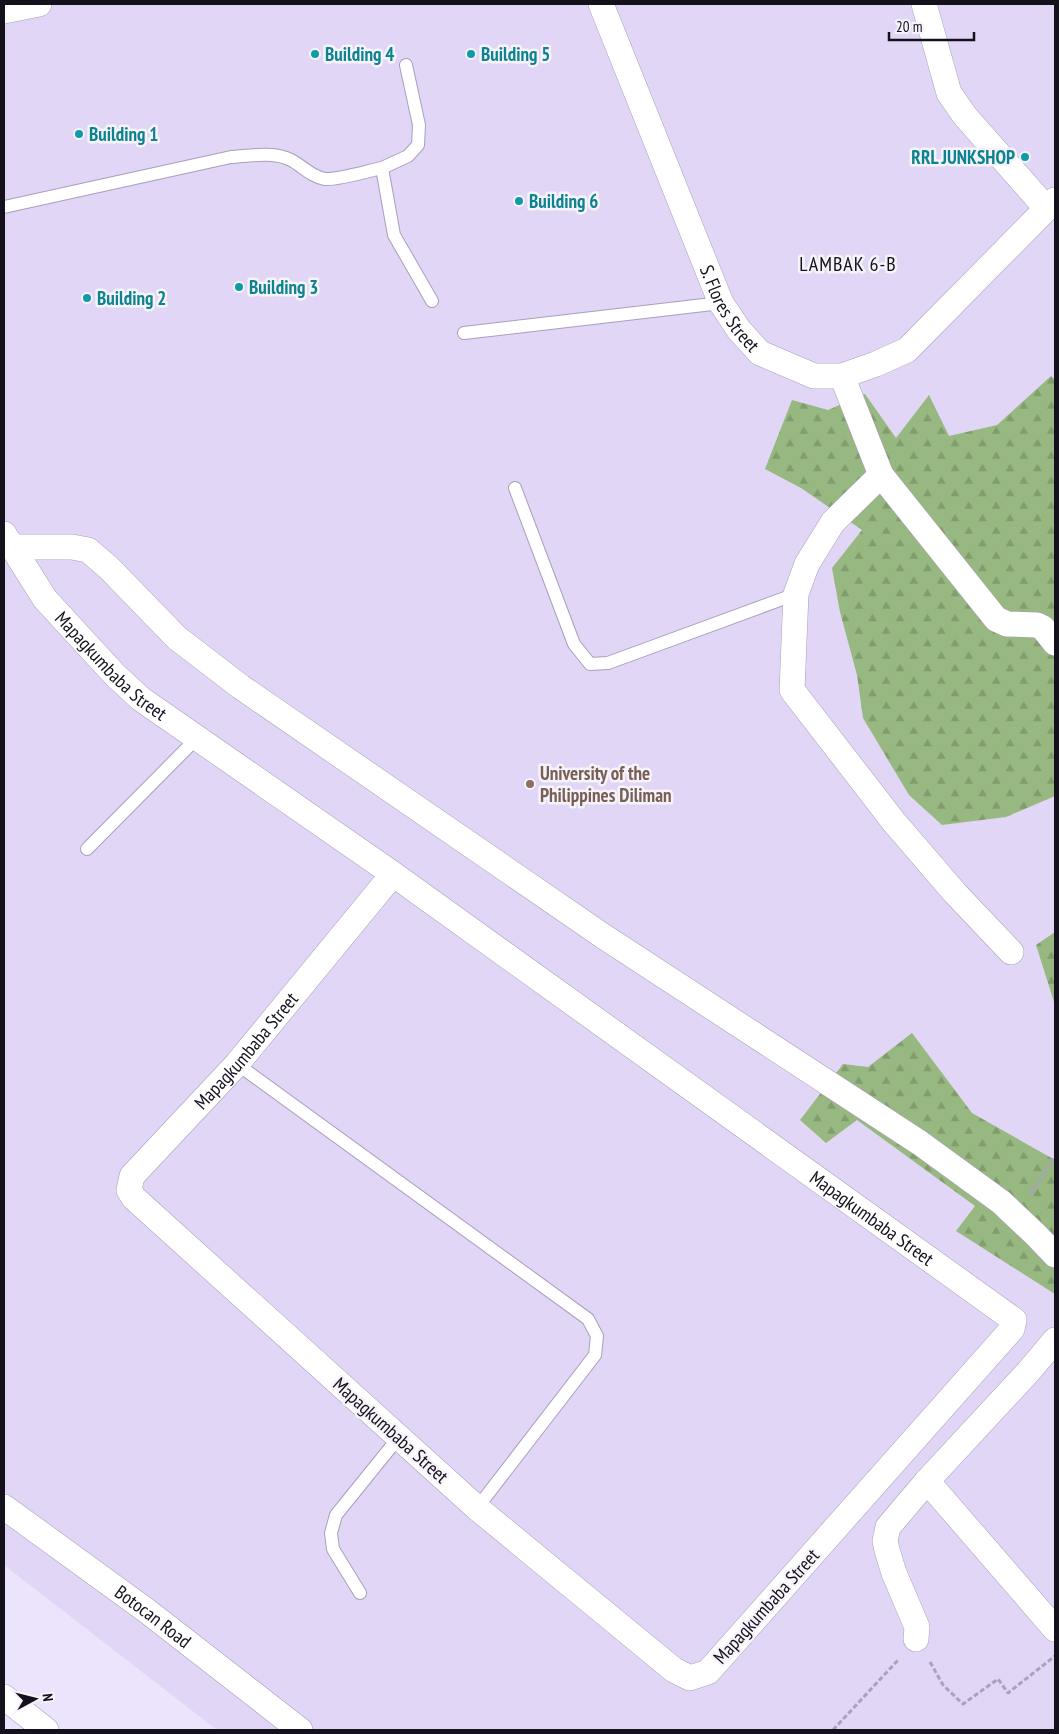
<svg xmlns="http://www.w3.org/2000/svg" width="1059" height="1734" viewBox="0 0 1059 1734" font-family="'PT Sans Narrow',sans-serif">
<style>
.built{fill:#e1d6f5}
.forest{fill:url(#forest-firs)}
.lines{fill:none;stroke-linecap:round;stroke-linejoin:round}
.service-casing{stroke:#a99ebc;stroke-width:14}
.minor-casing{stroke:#a99ebc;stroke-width:26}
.path{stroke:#aaa2b8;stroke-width:3;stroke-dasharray:5 2.5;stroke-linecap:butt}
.service{stroke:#fff;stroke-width:12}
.minor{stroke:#fff;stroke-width:25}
.culture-dot{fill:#0f9aa8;stroke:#f6f4fa;stroke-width:2}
.education-dot{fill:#8d6e63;stroke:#f6f4fa;stroke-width:2}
.labels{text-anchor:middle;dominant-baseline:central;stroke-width:5;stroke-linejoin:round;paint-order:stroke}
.culture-label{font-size:19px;font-weight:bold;fill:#0d838f;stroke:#f6f4fa;text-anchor:start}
.street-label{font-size:19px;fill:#15111c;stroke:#f6f4fa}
.education-label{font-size:19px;font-weight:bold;fill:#785e54;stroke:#f6f4fa;text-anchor:start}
.neighbourhood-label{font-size:20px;letter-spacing:1px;fill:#15111c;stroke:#f6f4fa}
</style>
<defs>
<pattern id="forest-firs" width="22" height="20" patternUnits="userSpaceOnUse" patternTransform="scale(1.25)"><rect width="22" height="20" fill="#97b880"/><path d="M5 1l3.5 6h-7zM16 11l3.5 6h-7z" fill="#819d6e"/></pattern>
</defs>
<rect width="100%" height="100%" fill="#ece3fd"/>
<path class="built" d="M 4,4 L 1055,4 L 1055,1730 L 217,1730 L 4,1565 Z"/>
<path class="forest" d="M 1051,376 L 1055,380 L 1055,796 L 1006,817 L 942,825 L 909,795 L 863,718 L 857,675 L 840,612 L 832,568 L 862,530 L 801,488 L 765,469 L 792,400 L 828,410 L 865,394 L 896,438 L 929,395 L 949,436 L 997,425 Z
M 1055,932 L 1055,1005 L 1036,945 Z
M 912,1033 L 972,1113 L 1055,1160 L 1055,1294 L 956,1231 L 975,1206 L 857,1120 L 826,1143 L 800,1120 L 843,1064 L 868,1067 Z"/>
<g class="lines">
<defs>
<path id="service" d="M 406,65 L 419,125 L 418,145 L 408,156 L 382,168 L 394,235 L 432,301
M 4,207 L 231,157 C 250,156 273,151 291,160 C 302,166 312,177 325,179 C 339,180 367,171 382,168
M 464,333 L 721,303
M 515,488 L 574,644 L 590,664 L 608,663 L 796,594
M 87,849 L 197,738
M 237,1064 L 588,1319 L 597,1336 L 595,1355 L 477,1508
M 360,1593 L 333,1549 L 331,1533 L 336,1515 L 399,1437"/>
<g id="minor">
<path id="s1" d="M 601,4 L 721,303 L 739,330 L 760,353 L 814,376 L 842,376 L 876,364 L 907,350 L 1055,200"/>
<path d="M 924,4 L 949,93 L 965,116 L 1046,208"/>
<path d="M 4,11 L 39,4"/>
<path d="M 842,376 L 881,475 L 996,619 L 1007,624 L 1037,625 L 1043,628 L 1055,643"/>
<path d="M 881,475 L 833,522 L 807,564 L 796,594 L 792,690 L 894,822 L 955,893 L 1011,952"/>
<path id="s2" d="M 4,534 L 45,599 L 115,675 L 141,699 L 393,874 L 1014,1320 L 1012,1329 L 708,1672 L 690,1678 L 674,1670 L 477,1508 L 134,1198 L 129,1190 L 132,1176 L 237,1064 L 393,874"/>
<path d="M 12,547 L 72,547 L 88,550 L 109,568 L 177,638 L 241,687 L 603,936 L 920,1143 L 1001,1202 L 1036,1235 L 1055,1255"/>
<path d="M 927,1481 L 1055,1629"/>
<path id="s3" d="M 4,1507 L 147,1611 L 300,1730"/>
<path d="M 916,1639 L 917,1627 L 894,1573 L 887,1550 L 885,1541 L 888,1527 L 927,1481 L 1029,1371 L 1055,1340"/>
<path d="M 4,1697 L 46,1730"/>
</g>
</defs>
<use href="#service" class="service-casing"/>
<use href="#minor" class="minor-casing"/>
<path class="path" d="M 1030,1194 L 1055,1157
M 930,1662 L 943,1685 L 963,1704 L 998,1679 L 1008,1693 L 1055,1656
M 833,1730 L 899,1659"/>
<use href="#service" class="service"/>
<use href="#minor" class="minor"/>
</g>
<g class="culture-dot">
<circle cx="315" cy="54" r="5"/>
<circle cx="471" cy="54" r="5"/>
<circle cx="79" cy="134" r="5"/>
<circle cx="1025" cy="157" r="5"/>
<circle cx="519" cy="201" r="5"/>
<circle cx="239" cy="287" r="5"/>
<circle cx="87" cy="298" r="5"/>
</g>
<circle class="education-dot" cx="530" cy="784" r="5"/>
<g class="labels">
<g class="culture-label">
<text x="325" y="54">Building 4</text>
<text x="481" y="54">Building 5</text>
<text x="89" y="134">Building 1</text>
<text x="1015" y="157" text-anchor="end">RRL JUNKSHOP</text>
<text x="529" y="201">Building 6</text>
<text x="249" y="287">Building 3</text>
<text x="97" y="298">Building 2</text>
</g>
<g class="street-label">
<text stroke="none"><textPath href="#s1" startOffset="331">S. Flores Street</textPath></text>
<text stroke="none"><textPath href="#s2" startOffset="171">Mapagkumbaba Street</textPath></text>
<text stroke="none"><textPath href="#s2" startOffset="2702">Mapagkumbaba Street</textPath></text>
<text stroke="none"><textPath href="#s2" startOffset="1112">Mapagkumbaba Street</textPath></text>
<text transform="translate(391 1430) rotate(42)">Mapagkumbaba Street</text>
<text transform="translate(766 1606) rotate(-48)">Mapagkumbaba Street</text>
<text stroke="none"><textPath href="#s3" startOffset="185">Botocan Road</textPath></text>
</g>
<g class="education-label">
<text x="540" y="773">University of the<tspan x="540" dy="22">Philippines Diliman</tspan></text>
</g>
<g class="neighbourhood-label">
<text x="848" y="264">LAMBAK 6-B</text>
</g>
</g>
<rect width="1059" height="1734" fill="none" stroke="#15111c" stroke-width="10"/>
<g transform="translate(35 1699) rotate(83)" stroke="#f6f4fa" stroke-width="4" paint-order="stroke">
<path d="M0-4L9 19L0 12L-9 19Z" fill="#15111c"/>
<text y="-8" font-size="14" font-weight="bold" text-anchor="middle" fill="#15111c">N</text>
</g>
<path d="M889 32v8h85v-8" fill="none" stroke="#15111c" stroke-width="2.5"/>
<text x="896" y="32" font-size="15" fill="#15111c" stroke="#f6f4fa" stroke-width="4" paint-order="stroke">20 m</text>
</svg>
